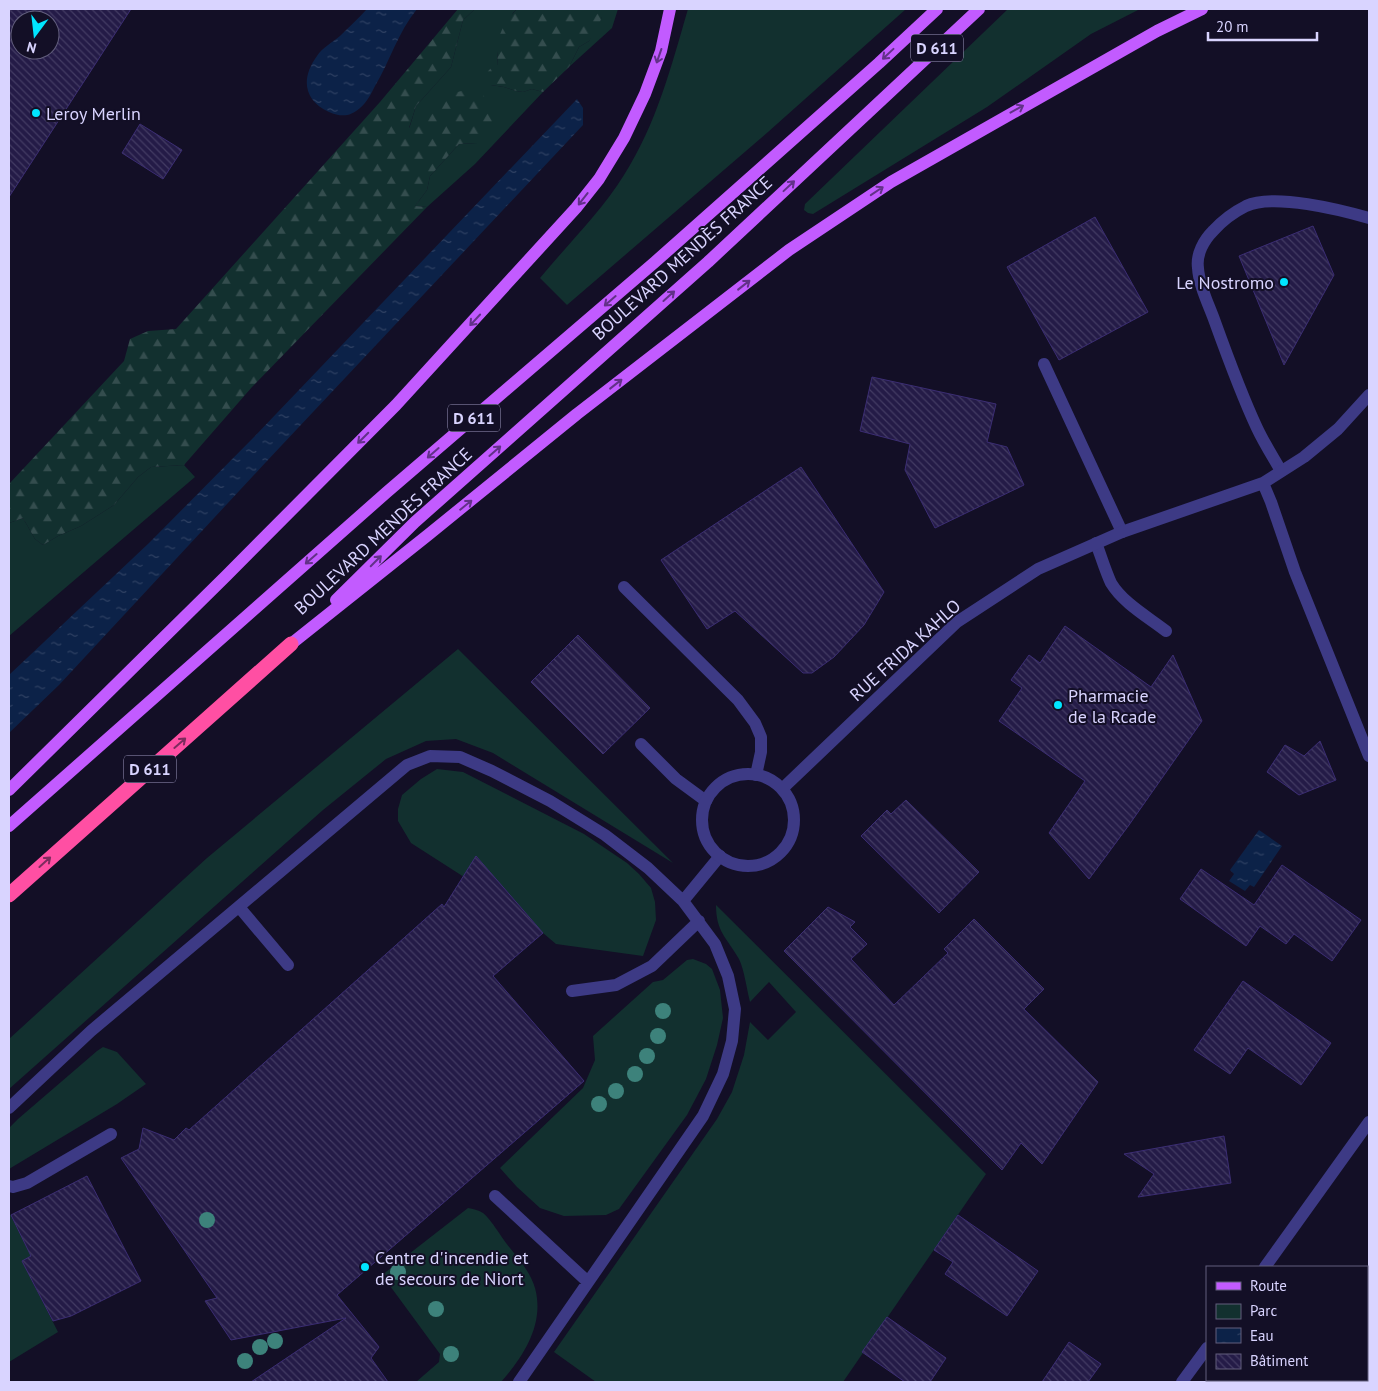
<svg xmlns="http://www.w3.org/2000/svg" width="1378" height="1391" viewBox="0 0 1378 1391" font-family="'PT Sans',sans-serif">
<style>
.green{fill:#12302f}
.forest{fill:url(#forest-firs)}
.water{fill:url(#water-ripples)}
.building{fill:url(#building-back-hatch);stroke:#3b2d73;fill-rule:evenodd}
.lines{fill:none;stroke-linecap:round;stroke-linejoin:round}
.lane{stroke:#3d3a85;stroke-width:12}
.street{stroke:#3d3a85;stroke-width:12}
.primary{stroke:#c25bff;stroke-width:12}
.highway{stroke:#ff4fa3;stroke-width:15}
.tree{fill:#3d827b}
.oneway{stroke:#623188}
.oneway2{stroke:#7d2c5e}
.poi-dot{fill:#00e5ff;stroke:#130f26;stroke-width:2}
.labels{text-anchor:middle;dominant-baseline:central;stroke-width:4;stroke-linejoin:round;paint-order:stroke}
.shield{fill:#130f26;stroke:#9e99be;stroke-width:1}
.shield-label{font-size:16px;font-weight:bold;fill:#d9d4ff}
.poi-label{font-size:18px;fill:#d9d4ff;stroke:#130f26;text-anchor:start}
.street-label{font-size:18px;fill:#d9d4ff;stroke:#130f26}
</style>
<defs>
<pattern id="forest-firs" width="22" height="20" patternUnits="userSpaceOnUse" patternTransform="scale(1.25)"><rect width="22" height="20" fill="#12302f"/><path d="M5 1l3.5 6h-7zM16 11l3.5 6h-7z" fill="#344d4e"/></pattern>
<pattern id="water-ripples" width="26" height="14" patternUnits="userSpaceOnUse" patternTransform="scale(1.25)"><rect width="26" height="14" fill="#0c2248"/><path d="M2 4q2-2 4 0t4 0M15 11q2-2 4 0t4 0" fill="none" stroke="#2f4163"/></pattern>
<pattern id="building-back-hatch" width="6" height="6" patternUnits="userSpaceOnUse" patternTransform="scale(1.25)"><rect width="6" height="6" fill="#241b47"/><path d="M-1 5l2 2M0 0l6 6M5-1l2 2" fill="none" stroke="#433b63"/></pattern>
</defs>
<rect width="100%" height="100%" fill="#130f26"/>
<path class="green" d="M 475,9 L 517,9 L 513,13 L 497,54 L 498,66 L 491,85 L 504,87 L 516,91 L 523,92 L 532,89 L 543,92 L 475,164 L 427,207 L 415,206 L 427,190 L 430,176 L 459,144 L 477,143 L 409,129 L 416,106 L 451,67 L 463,20 Z
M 602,9 L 618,9 L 612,28 L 569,67 L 579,47 L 589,41 L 602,17 Z
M 688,9 L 906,9 L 768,132 L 567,305 L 540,278 C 568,244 601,212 624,175 C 657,123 671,67 688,9 Z
M 1008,9 L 1140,9 L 1091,34 L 987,107 L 813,214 L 808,213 L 804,210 L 805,204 Z
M 184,465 L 195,477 L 9,636 L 9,523 L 23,518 L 35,539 L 43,545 L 58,536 L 81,526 L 114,505 L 138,477 L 151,467 Z
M 458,649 L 673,863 L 493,753 L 456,739 L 426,741 L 386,759 L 323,810 L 9,1089 L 9,1039 L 207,858 Z
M 437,769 L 463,772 L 584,834 L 627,863 L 639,874 L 651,888 L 655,902 L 656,920 L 643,956 L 556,944 L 543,933 L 477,857 L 464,877 L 411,843 L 398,821 L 398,809 L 402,795 L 421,779 Z
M 716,905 L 986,1174 L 843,1382 L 596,1382 L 554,1352 L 717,1119 L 732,1092 L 744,1055 L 750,1022 L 768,1040 L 796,1012 L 769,982 L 750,1002 C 747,990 744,969 739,959 C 727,938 716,932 716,905 Z
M 693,959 L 706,964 L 712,969 L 720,990 L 723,1018 L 717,1045 L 706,1079 L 687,1115 L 619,1209 L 606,1215 L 564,1216 L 540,1208 L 517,1187 L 500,1168 L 583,1088 L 595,1060 L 593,1036 L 653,982 L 663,980 L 687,960 Z
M 103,1047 L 117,1052 L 146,1084 L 117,1104 L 9,1169 L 9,1128 L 18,1119 L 97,1051 Z
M 468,1208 C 473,1209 478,1210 483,1213 C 489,1217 501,1236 506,1243 C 517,1257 530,1271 535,1288 C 545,1324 523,1357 501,1382 L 416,1382 L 439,1362 L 440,1354 L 382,1275 Z
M 9,1212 L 31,1256 L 22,1261 L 58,1332 L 9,1362 Z"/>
<path class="forest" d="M 458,9 L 475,9 L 463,20 L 451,67 L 416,106 L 409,128 L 453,93 L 466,90 L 482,94 L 491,105 L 496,118 L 492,132 L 477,143 L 459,144 L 430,176 L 427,190 L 415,206 L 427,207 L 252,387 L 184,465 L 151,467 L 138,477 L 114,505 L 81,526 L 58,536 L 43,545 L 35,539 L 23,518 L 9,523 L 9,484 L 124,361 L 130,339 L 148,331 L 176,329 L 380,102 Z
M 517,9 L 602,9 L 602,17 L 595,33 L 589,41 L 579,47 L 569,67 L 543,92 L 532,89 L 523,92 L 516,91 L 504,87 L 491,85 L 485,80 C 487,71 489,68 498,65 C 495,41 500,27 517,9 Z"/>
<path class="water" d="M 367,9 L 417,9 C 398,32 390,61 375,86 C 371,94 367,102 360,108 C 350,117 341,117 329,112 C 303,100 301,78 317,56 C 322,48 333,42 340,36 C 349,27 359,18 367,9 Z
M 577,99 L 583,108 L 583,125 L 266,462 L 59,685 L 9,733 L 9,675 L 149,543 L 255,436 Z
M 1259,830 L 1282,846 L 1254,887 L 1250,885 L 1245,891 L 1229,881 L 1234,874 L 1230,870 Z"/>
<path class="building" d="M 9,9 L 131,9 L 9,197 ZM 20,20 L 50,20 L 50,50 L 20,50 Z
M 140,124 L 182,150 L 163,179 L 122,153 Z
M 1095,217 L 1148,312 L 1059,360 L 1007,267 Z
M 1313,226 L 1334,275 L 1284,365 L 1239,256 Z
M 872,377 L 996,404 L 987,442 L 1007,447 L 1024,485 L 935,528 L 905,470 L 910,444 L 860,431 Z
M 801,467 L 884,592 L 864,625 L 834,657 L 812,673 L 803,673 L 735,611 L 707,629 L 661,560 Z
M 1065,626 L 1151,687 L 1173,655 L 1202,721 L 1129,825 L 1089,879 L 1049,833 L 1085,781 L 999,721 L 1022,688 L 1011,680 L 1029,655 L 1040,663 Z
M 578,635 L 650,708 L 603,754 L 531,682 Z
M 1320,741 L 1336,780 L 1299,795 L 1267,772 L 1285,745 L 1304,756 Z
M 906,800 L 979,872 L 939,913 L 861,836 L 887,810 L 891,814 Z
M 476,856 L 543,933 L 493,976 L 584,1081 L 337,1295 L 379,1347 L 371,1358 L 388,1382 L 251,1382 L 346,1318 L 231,1340 L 205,1301 L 217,1298 L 121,1158 L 139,1149 L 143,1128 L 174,1140 L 186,1128 L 189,1130 L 442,904 L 444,907 Z
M 1282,865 L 1361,920 L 1332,961 L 1294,934 L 1286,944 L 1260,926 L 1246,946 L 1180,899 L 1201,869 L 1254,905 Z
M 828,907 L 855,922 L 850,927 L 867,944 L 851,959 L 894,1005 L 948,953 L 944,949 L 974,919 L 1044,989 L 1024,1009 L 1098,1082 L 1042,1164 L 1021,1143 L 1002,1170 L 784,951 Z
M 1243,981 L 1331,1043 L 1301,1085 L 1248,1048 L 1230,1074 L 1194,1050 Z
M 1224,1136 L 1231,1183 L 1138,1197 L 1154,1174 L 1124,1154 Z
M 87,1176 L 141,1281 L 71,1316 L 53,1321 L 22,1261 L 31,1256 L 11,1215 Z
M 958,1215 L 1038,1271 L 1007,1316 L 945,1274 L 953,1262 L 934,1250 Z
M 887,1317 L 946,1358 L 930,1382 L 905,1382 L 862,1352 Z
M 1069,1342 L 1101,1364 L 1088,1382 L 1042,1382 Z"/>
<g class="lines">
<path class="lane" d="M 1044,364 L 1122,532
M 1281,471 C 1273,457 1264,443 1257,428 C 1241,394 1228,358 1215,322 C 1209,305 1199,286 1198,268 C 1196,254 1204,240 1213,231 C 1222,221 1234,212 1246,206 C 1274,193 1341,210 1369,218
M 1096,543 C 1101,556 1105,570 1111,583 C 1123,603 1148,617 1166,631
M 624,587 L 738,700 L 755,723 L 761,737 L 761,752 L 756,775
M 641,744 L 676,779 L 706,801
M 683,901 L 720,856
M 239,907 L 288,965
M 572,991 L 616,985 L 652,966 L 699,921
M 9,1108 L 91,1031 L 407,765 L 430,756 L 460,757 L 492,771 L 550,801 L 605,835 L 648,868 L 683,901 L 715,944 L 728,976 L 735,1009 L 732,1041 L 723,1074 L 703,1116 L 519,1382
M 9,1186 L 13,1187 L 27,1183 L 111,1134
M 495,1196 L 588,1282"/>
<path class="street" d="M 1369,395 L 1338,429 L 1304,457 L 1263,483 L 1271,502 L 1295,572 L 1369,756
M702 820a46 46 0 1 1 92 0a46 46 0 1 1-92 0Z
M 782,789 L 957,622 L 1038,569 L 1122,532 L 1263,483
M 1265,1267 L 1369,1122
M 1182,1382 L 1207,1348"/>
<path class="primary" d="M 336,600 L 415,522 L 708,262 L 979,9
M 291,644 L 428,535 L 577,414 L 789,250 L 891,182 L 1157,31 L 1202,9
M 9,790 L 226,576 L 396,405 L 576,208 L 599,179 L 624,138 L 645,94 L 661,51 L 670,9
M 9,826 L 387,492 L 655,262 L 879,63 L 937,9"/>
<path class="highway" d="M 9,895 L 291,644"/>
</g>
<g class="tree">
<circle cx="663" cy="1011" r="8"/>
<circle cx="658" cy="1036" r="8"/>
<circle cx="647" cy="1056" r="8"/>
<circle cx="635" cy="1074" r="8"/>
<circle cx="616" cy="1091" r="8"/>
<circle cx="599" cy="1104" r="8"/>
<circle cx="207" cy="1220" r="8"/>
<circle cx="398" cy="1272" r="8"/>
<circle cx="436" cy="1309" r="8"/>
<circle cx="275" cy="1341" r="8"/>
<circle cx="260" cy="1347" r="8"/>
<circle cx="451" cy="1354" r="8"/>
<circle cx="245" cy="1361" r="8"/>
</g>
<defs><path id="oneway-shaft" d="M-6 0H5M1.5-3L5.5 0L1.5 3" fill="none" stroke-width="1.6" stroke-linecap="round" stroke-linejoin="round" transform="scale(1.25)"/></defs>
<g class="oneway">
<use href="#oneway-shaft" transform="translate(888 54) rotate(137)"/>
<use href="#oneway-shaft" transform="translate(659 56) rotate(109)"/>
<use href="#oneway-shaft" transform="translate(1017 109) rotate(-29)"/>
<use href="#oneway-shaft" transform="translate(789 186) rotate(-43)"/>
<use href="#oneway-shaft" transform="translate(877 191) rotate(-34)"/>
<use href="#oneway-shaft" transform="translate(583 199) rotate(128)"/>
<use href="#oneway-shaft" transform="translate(744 285) rotate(-38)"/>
<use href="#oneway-shaft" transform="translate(669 296) rotate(-42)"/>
<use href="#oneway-shaft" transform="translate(610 301) rotate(139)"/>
<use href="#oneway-shaft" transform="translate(475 320) rotate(133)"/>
<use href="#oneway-shaft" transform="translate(616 384) rotate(-38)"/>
<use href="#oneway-shaft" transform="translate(363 438) rotate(135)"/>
<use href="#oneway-shaft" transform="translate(495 451) rotate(-41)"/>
<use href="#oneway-shaft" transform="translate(433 453) rotate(139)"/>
<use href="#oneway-shaft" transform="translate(466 505) rotate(-39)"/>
<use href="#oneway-shaft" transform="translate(311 559) rotate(139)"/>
<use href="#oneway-shaft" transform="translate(376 561) rotate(-45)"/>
</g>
<g class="oneway2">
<use href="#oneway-shaft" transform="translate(180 743) rotate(-41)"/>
<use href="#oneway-shaft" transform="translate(45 862) rotate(-42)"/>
</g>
<g class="poi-dot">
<circle cx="36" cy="113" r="5"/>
<circle cx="1284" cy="282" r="5"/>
<circle cx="1058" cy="705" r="5"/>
<circle cx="365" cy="1267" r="5"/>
</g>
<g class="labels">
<g class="shield">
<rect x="911" y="34.5" width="52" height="27" rx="4"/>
<rect x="448" y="404.5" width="52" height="27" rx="4"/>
<rect x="124" y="755.5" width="52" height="27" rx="4"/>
</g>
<g class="shield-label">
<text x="937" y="48">D 611</text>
<text x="474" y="418">D 611</text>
<text x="150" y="769">D 611</text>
</g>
<g class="poi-label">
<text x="46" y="113">Leroy Merlin</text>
<text x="1274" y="282" text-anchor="end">Le Nostromo</text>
<text x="1068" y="695">Pharmacie<tspan x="1068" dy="21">de la Rcade</tspan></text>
<text x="375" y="1257">Centre d'incendie et<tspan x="375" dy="21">de secours de Niort</tspan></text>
</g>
<g class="street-label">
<text transform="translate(682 258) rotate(-42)">BOULEVARD MENDÈS FRANCE</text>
<text transform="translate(383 531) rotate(-43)">BOULEVARD MENDÈS FRANCE</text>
<text transform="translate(905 650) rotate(-42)">RUE FRIDA KAHLO</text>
</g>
</g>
<rect width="1378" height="1391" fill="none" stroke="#d9d4ff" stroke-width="20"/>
<rect x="1206" y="1266" width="162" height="115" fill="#130f26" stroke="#625e7d"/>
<rect x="1216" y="1282" width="25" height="8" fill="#c25bff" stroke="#625e7d"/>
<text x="1250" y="1291" font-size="15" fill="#d9d4ff">Route</text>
<rect x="1216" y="1304" width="25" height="15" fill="#12302f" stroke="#625e7d"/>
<text x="1250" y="1316" font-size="15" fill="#d9d4ff">Parc</text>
<rect x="1216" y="1328" width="25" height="15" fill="url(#water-ripples)" stroke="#625e7d"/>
<text x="1250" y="1341" font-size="15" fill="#d9d4ff">Eau</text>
<rect x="1216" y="1354" width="25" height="15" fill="url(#building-back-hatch)" stroke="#625e7d"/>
<text x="1250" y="1366" font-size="15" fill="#d9d4ff">Bâtiment</text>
<g transform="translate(35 35) rotate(195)"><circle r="24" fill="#130f26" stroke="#625e7d"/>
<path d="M0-4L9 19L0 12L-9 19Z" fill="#00e5ff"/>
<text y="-8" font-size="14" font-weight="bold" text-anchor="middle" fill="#d9d4ff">N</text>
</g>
<path d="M1208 32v8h109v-8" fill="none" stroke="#d9d4ff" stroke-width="2.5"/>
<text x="1216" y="32" font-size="15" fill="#d9d4ff" stroke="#130f26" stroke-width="4" paint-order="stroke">20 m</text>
</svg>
